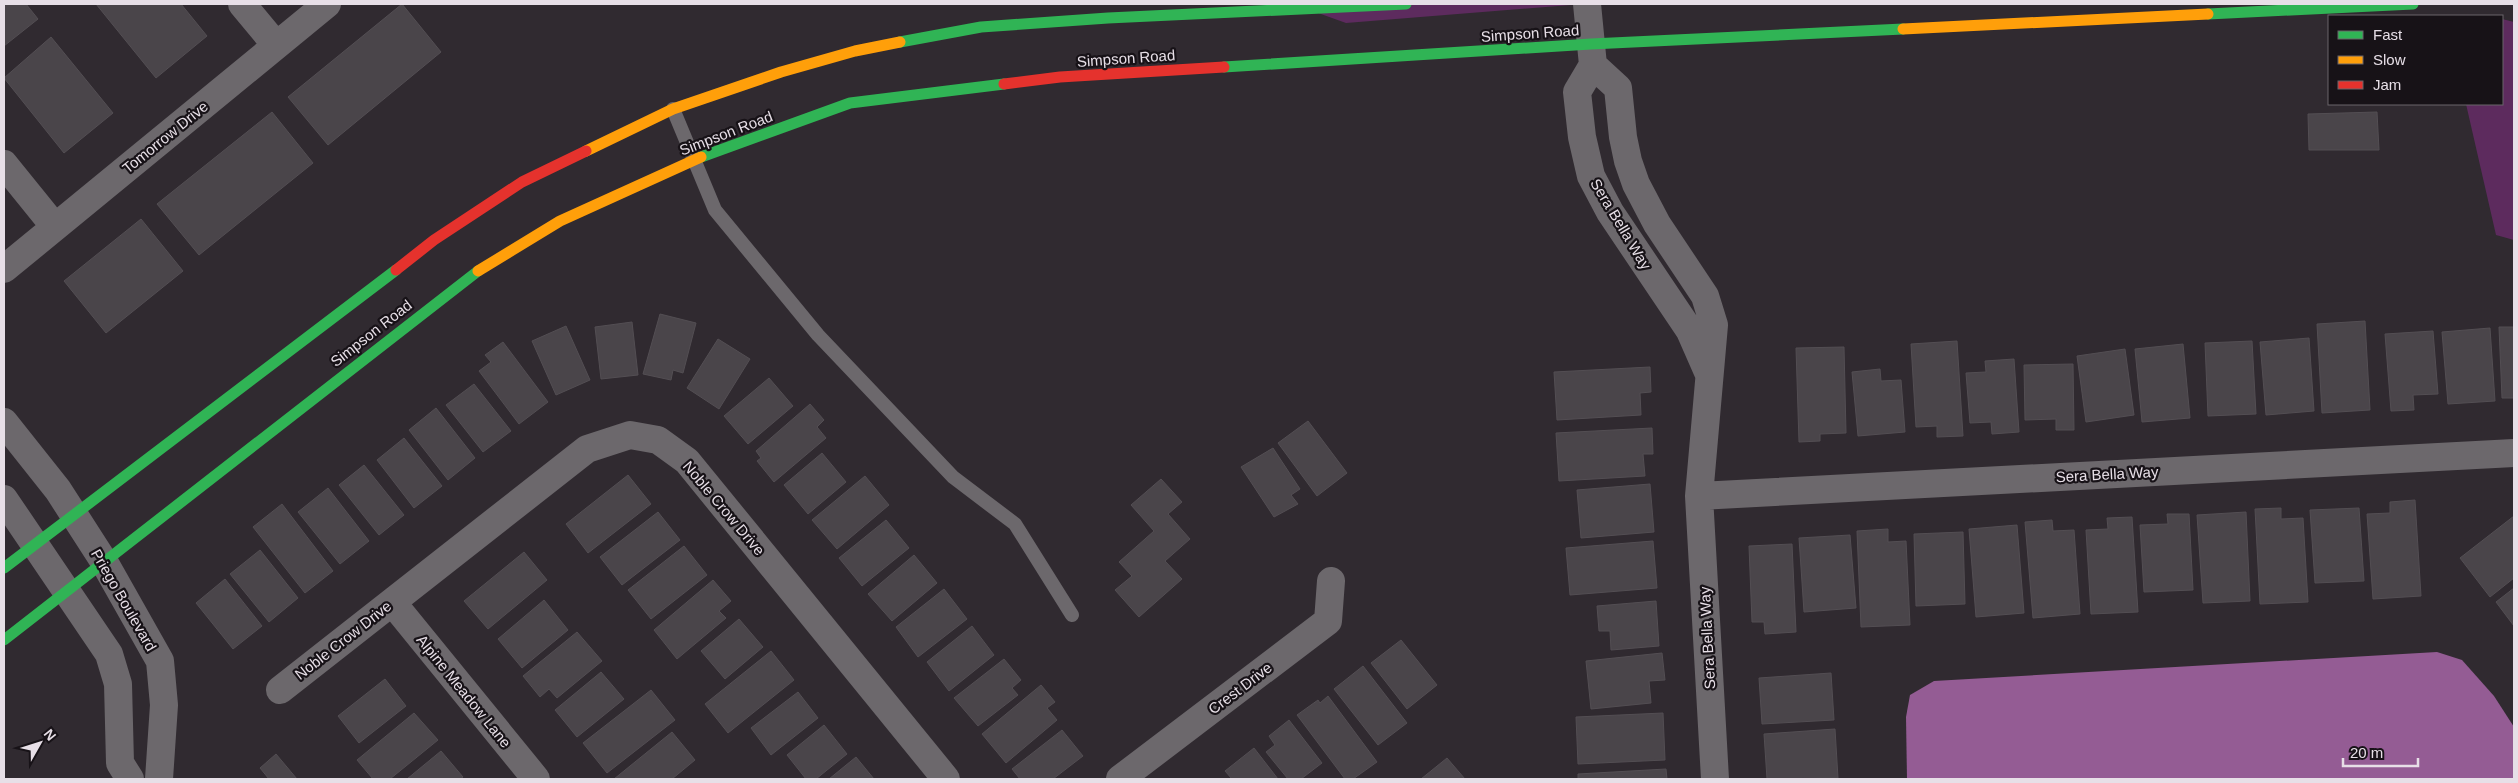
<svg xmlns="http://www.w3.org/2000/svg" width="2518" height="783" viewBox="0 0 2518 783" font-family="Arial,sans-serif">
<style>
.green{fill:#5d2b5e}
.water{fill:#945c94}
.building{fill:#4a454a;stroke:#534e53}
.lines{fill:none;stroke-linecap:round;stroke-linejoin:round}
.lane{stroke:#6c686c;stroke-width:14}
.street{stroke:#6c686c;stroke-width:28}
.fast{stroke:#30b455;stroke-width:11}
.slow{stroke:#ff9f0a;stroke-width:11}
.jam{stroke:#e5322d;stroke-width:11}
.labels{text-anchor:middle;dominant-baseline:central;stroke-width:4.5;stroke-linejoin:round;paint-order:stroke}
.street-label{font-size:15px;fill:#e7dfe7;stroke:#171217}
</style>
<rect width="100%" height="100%" fill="#302a30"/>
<path class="green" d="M 1293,4 L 1583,4 L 1346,23 Z
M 2502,19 L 2514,22 L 2514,240 L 2496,235 L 2466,104 L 2502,104 Z"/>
<path class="water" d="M 2437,652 L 2462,660 L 2494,696 L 2514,727 L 2514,779 L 1907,779 L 1906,717 L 1910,695 L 1934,681 Z"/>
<path class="building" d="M 4,4 L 26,4 L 38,19 L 4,46 Z
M 96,4 L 181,4 L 207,36 L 156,78 Z
M 402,4 L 441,52 L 328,145 L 288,97 Z
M 51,37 L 113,113 L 64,153 L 4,78 Z
M 272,112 L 313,163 L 199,255 L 157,204 Z
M 2377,112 L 2379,150 L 2309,150 L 2308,114 Z
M 141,219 L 183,271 L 106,333 L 64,281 Z
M 660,314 L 696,323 L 683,373 L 673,370 L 671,380 L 643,374 Z
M 2365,321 L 2370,410 L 2322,413 L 2317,324 Z
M 632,322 L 638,375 L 601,379 L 595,327 Z
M 566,326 L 590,380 L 556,395 L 532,341 Z
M 2499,327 L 2514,327 L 2514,398 L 2502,398 Z
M 2490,328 L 2495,401 L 2448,404 L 2442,332 Z
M 2433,331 L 2438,394 L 2413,395 L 2414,410 L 2391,411 L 2385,334 Z
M 2309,338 L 2314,411 L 2266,415 L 2260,342 Z
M 718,339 L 750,359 L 719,409 L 687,388 Z
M 1957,341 L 1963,436 L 1937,437 L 1937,426 L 1916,427 L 1911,344 Z
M 2252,341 L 2256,414 L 2208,416 L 2205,343 Z
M 503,342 L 548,402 L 519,424 L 479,371 L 491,362 L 485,355 Z
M 2183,344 L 2190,418 L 2142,422 L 2135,349 Z
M 1844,347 L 1846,433 L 1820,434 L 1820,441 L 1799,442 L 1796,348 Z
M 2125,349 L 2134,415 L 2086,422 L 2077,356 Z
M 2014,359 L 2019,432 L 1992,434 L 1991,422 L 1970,423 L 1966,373 L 1986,372 L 1985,361 Z
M 2073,364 L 2074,430 L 2056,430 L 2056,419 L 2025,420 L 2024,365 Z
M 1650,367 L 1651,392 L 1640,393 L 1641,415 L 1557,420 L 1554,372 Z
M 1880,369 L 1881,381 L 1901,380 L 1905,432 L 1858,436 L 1852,372 Z
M 769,378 L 793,406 L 748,444 L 724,416 Z
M 474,384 L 511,431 L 483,452 L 446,405 Z
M 810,404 L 824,420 L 817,427 L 826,438 L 774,482 L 757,461 L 761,458 L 756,451 Z
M 436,408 L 475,458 L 448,480 L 409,430 Z
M 1308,421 L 1347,473 L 1317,496 L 1278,443 Z
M 1652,428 L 1653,454 L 1643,454 L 1645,476 L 1559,481 L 1556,433 Z
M 404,438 L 442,486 L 414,508 L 377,460 Z
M 1273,448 L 1300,489 L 1291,495 L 1298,504 L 1274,517 L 1241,467 Z
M 822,453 L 846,482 L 808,514 L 784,485 Z
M 364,465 L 404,515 L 379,535 L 339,485 Z
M 628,475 L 651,504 L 588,553 L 566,524 Z
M 865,476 L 889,505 L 837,549 L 812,520 Z
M 1161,479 L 1182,502 L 1168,514 L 1190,539 L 1165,561 L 1182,579 L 1139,617 L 1115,590 L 1132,576 L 1119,562 L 1154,531 L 1131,505 Z
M 1650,484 L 1654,532 L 1581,538 L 1577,490 Z
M 328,488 L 369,541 L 340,564 L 298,512 Z
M 2415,500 L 2421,596 L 2373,599 L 2367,514 L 2390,513 L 2390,502 Z
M 282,504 L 333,571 L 305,593 L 253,527 Z
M 2281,508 L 2281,519 L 2303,518 L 2308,602 L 2260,604 L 2255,509 Z
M 2359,508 L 2364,581 L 2315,583 L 2310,510 Z
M 658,512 L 680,540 L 622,585 L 600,557 Z
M 2246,512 L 2250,601 L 2203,603 L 2197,515 Z
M 2167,514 L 2189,514 L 2193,590 L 2144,592 L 2140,525 L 2168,524 Z
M 2514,516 L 2514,578 L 2490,597 L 2460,558 Z
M 2132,517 L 2138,612 L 2091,614 L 2086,530 L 2108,529 L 2107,518 Z
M 886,520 L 909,548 L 862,586 L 839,558 Z
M 2052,520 L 2053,531 L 2074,530 L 2080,614 L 2033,618 L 2025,522 Z
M 2017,525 L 2024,613 L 1976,617 L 1969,529 Z
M 1888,529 L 1888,542 L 1906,541 L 1910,625 L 1861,627 L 1857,531 Z
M 1963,532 L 1965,604 L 1916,606 L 1914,534 Z
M 1850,535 L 1856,608 L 1804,612 L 1799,538 Z
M 1653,541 L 1657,588 L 1570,595 L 1566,548 Z
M 1792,544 L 1796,632 L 1765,634 L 1764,622 L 1752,622 L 1749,546 Z
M 684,546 L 707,575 L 651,619 L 628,590 Z
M 260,550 L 298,598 L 269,622 L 230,574 Z
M 524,552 L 547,580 L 488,629 L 464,601 Z
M 914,555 L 937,583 L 892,621 L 868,594 Z
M 225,579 L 262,626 L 233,649 L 196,603 Z
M 713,580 L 731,601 L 719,611 L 726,618 L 677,659 L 654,630 Z
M 2514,588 L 2514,626 L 2496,602 Z
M 944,589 L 967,619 L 918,657 L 896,627 Z
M 544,600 L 568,630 L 522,668 L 498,639 Z
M 1656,601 L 1659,646 L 1611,650 L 1610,631 L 1599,631 L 1597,606 Z
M 739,619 L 763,647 L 725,679 L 701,651 Z
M 972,626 L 994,655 L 949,691 L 927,662 Z
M 577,632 L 602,661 L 557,698 L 549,689 L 540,697 L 523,676 Z
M 1401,640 L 1437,685 L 1407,709 L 1371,663 Z
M 771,651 L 794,680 L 728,733 L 705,704 Z
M 1662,653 L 1665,680 L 1649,681 L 1651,703 L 1591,709 L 1586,661 Z
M 1004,659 L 1021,680 L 1012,688 L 1018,695 L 978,726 L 954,698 Z
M 1363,666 L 1407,723 L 1378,745 L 1334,689 Z
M 601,672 L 624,699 L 577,737 L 555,710 Z
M 1831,673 L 1834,720 L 1762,724 L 1759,678 Z
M 385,679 L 406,706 L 359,743 L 338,716 Z
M 1041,685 L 1055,702 L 1047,708 L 1057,720 L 1006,763 L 982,734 Z
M 651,690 L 675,720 L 607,773 L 583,743 Z
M 798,692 L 818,718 L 771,755 L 751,728 Z
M 1328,696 L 1377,762 L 1353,779 L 1345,779 L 1297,715 L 1318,700 L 1320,703 Z
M 414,713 L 438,740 L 390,779 L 373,779 L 357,760 Z
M 1663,713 L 1665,760 L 1578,764 L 1576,717 Z
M 1289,720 L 1322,763 L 1301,779 L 1288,779 L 1266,752 L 1275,745 L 1269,736 Z
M 824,725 L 847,754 L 816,779 L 806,779 L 787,755 Z
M 1835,729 L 1838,778 L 1767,779 L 1764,734 Z
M 1062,730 L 1083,756 L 1053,779 L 1020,779 L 1012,769 Z
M 672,732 L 695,760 L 672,779 L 614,779 Z
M 1254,748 L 1278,779 L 1232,779 L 1225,771 Z
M 441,751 L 463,777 L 460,779 L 407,779 Z
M 276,754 L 297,779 L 269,779 L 260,768 Z
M 856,757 L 874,779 L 829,779 Z
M 1447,758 L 1465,779 L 1421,779 Z
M 1666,769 L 1667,779 L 1578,779 L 1578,774 Z"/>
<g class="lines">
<path class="lane" d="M 673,109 L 715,210 L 818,335 L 953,477 L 1015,524 L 1072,615"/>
<path class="street" d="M 242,4 L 276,45
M 1587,4 L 1593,65 L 1577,92 L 1582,137 L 1591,176 L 1610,212 L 1690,331 L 1708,372
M 1593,65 L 1618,88 L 1623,137 L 1628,161 L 1636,184 L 1657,224 L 1705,296 L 1714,325 L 1699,496 L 1715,779
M 4,164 L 55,227
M 4,269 L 327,4
M 4,422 L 58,490 L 103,560 L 160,661 L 164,705 L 159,779
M 1699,496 L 2514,453
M 4,499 L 109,654 L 118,684 L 120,763 L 130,779
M 392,602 L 536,779
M 280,690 L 587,449 L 630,435 L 658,440 L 687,461 L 946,779
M 1120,779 L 1328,621 L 1331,581"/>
<path class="fast" d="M 2208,14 L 2413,4
M 900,42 L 981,27 L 1108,18 L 1406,4
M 1224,67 L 1591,44 L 1903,29
M 701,157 L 850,103 L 1004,84
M 4,568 L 396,270
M 4,640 L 478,271"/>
<path class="slow" d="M 1903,29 L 2208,14
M 586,151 L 673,109 L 781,72 L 855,51 L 900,42
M 478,271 L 560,221 L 701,157"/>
<path class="jam" d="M 1004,84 L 1060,77 L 1224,67
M 396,270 L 434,240 L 522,182 L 586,151"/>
</g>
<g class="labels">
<g class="street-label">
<text transform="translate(1530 33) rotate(-4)">Simpson Road</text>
<text transform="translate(1126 58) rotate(-4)">Simpson Road</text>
<text transform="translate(726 133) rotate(-21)">Simpson Road</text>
<text transform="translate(165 137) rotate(-39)">Tomorrow Drive</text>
<text transform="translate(1621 224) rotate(59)">Sera Bella Way</text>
<text transform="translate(371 333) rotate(-38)">Simpson Road</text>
<text transform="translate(2107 474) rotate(-3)">Sera Bella Way</text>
<text transform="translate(724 508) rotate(50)">Noble Crow Drive</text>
<text transform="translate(124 600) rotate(60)">Priego Boulevard</text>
<text transform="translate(1707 638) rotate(-93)">Sera Bella Way</text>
<text transform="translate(343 640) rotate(-38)">Noble Crow Drive</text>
<text transform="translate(1240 688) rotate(-37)">Crest Drive</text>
<text transform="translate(464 691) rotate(51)">Alpine Meadow Lane</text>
</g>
</g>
<rect width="2518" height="783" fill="none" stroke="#e7dfe7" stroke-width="10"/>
<rect x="2328" y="15" width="175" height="90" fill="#171217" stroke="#6a646a"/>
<rect x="2338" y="31" width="25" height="8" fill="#30b455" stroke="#6a646a"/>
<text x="2373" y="40" font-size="15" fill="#e7dfe7">Fast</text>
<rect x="2338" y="56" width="25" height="8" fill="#ff9f0a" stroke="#6a646a"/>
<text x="2373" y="65" font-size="15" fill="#e7dfe7">Slow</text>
<rect x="2338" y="81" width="25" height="8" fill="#e5322d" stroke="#6a646a"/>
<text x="2373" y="90" font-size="15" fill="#e7dfe7">Jam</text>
<g transform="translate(40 743) rotate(51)" stroke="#171217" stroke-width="4" paint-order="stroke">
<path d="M0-4L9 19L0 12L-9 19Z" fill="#e7dfe7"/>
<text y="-8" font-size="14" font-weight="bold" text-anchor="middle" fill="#e7dfe7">N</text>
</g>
<path d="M2343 758v8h75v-8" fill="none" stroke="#e7dfe7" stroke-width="2.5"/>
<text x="2350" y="758" font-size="15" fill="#e7dfe7" stroke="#171217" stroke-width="4" paint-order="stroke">20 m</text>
</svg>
